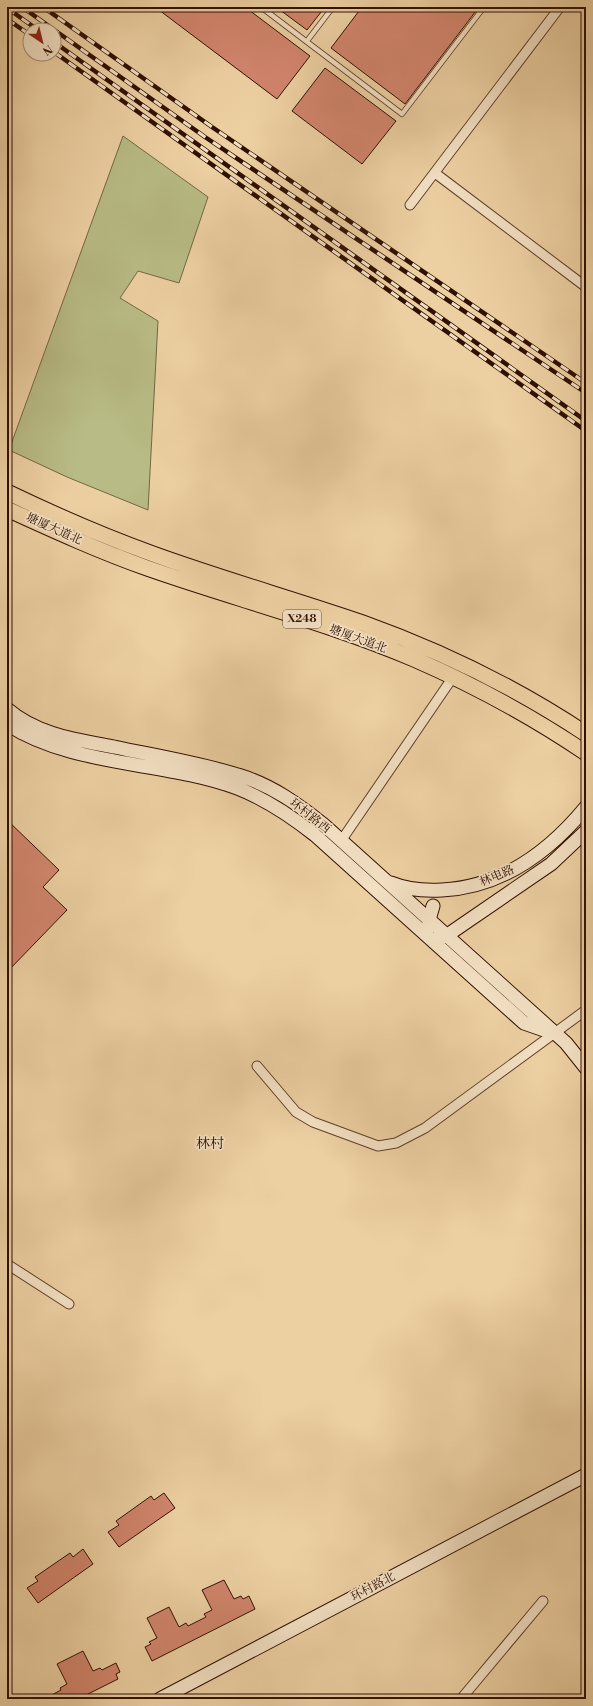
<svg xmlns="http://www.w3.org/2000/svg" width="593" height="1706" viewBox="0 0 593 1706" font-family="'Libre Bodoni','Noto Serif SC',serif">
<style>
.green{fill:#b8bb85;stroke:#746644}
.building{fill:#d2856d;stroke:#301002}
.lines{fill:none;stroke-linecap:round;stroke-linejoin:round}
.lane-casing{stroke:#5f402a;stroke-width:6}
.street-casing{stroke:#5f402a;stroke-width:11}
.secondary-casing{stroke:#301002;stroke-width:15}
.primary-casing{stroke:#301002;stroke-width:17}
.lane{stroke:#f3e0c3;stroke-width:4.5}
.street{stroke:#f3e0c3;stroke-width:9}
.secondary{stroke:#f3e0c3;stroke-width:13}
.primary{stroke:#edd0a2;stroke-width:15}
.rail-casing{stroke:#301002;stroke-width:4.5}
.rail{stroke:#f3e0c3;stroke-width:3;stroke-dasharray:9;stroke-linecap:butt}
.labels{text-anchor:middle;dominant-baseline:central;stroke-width:3.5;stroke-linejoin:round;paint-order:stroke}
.shield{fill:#f3e0c3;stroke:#6a4e3c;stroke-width:1}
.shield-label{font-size:11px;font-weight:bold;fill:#301002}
.street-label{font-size:12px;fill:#301002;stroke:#f3e0c3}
.quarter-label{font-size:14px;fill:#301002;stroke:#f3e0c3}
</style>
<rect width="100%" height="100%" fill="#edd0a2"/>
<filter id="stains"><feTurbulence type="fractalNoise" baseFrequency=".005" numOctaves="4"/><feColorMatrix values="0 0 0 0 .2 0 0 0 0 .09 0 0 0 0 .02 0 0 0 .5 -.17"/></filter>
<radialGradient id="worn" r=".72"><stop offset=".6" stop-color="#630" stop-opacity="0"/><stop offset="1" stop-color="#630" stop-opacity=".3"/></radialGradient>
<path class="green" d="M 123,136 L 208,197 L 179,283 L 138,271 L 120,298 L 158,321 L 148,510 L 67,477 L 9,450 Z"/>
<path class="building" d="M 155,7 L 245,7 L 310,56 L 277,99 Z
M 276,7 L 325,7 L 307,30 Z
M 362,7 L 479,7 L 405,104 L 331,48 Z
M 325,68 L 396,121 L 362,164 L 292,111 Z
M 7,820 L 59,870 L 43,887 L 67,910 L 7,972 Z
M 164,1493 L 175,1508 L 119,1547 L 108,1532 L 119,1525 L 116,1521 L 151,1496 L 154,1500 Z
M 83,1549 L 93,1564 L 38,1603 L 27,1588 L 38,1581 L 35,1577 L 70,1553 L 73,1557 Z
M 224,1580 L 234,1599 L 241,1596 L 243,1599 L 249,1596 L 255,1609 L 152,1661 L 145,1647 L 151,1644 L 149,1642 L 157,1638 L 147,1618 L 169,1607 L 179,1627 L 186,1623 L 188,1626 L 206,1617 L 204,1614 L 212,1610 L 202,1590 Z
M 83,1651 L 93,1671 L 100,1668 L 102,1670 L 116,1663 L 120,1672 L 116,1674 L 118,1679 L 78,1699 L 44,1699 L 61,1690 L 60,1688 L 67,1684 L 57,1664 Z"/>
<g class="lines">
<defs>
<path id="lane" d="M 261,7 L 402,114 L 484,7
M 307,41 L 333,7"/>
<path id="street" d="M 435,173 L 586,287
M 410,205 L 560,7
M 341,841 L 453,677
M 257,1066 L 296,1112 L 313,1122 L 378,1146 L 396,1143 L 425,1128 L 586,1010
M 7,1264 L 69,1304
M 461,1699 L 543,1601"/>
<path id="secondary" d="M 7,709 C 37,735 77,740 114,747 C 156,756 200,763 241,776 C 273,786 299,805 324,825 L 566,1043 L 586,1068
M 7,724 C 73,767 164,761 237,788 C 266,799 291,816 315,835 L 524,1023 L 550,1032
M 391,883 C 408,890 424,891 442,890 C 501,887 549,852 586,807
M 429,928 L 429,920 L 433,906
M 439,937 L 446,936 L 551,864 L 586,831
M 160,1699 L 586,1475"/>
<path id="primary" d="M 7,492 C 55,515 103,536 153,554 C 222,579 293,599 363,623 C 441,651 517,688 586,734
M 7,509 C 53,530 99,551 147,568 C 235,599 327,622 414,659 C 474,685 531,716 586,753"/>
</defs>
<use href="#lane" class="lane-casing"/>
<use href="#street" class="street-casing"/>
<use href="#secondary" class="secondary-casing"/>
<use href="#primary" class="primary-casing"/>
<use href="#lane" class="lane"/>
<use href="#street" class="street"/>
<use href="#secondary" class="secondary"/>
<use href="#primary" class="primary"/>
<defs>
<path id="rail" d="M 22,7 L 205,137 L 586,393
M 43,7 L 212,127 L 586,383
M 7,8 L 38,30
M 7,19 L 30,35
M 54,42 L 586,421
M 54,52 L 586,431"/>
</defs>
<use href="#rail" class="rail-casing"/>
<use href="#rail" class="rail"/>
</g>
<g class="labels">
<rect class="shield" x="283" y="610" width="38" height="18" rx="3"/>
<g class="shield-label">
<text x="302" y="619">X248</text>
</g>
<g class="street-label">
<text transform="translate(54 529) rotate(24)">塘厦大道北</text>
<text transform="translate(358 639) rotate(20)">塘厦大道北</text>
<text transform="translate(310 816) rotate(38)">环村路西</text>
<text transform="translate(497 876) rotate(-23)">林电路</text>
<text transform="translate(373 1587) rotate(-28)">环村路北</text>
</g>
<g class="quarter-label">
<text x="210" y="1144">林村</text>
</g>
</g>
<rect width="593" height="1706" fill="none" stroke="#edd0a2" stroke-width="24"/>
<rect x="8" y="8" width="577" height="1690" fill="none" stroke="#301002" stroke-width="2"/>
<rect x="12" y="12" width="569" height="1682" fill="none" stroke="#301002"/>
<g transform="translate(42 42) rotate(145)"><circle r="19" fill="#f3e0c3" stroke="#a58d76"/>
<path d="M0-3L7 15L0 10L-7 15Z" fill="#8f2418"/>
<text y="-6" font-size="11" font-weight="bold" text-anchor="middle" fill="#301002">N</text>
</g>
<rect width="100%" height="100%" filter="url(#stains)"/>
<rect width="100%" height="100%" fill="url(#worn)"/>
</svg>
